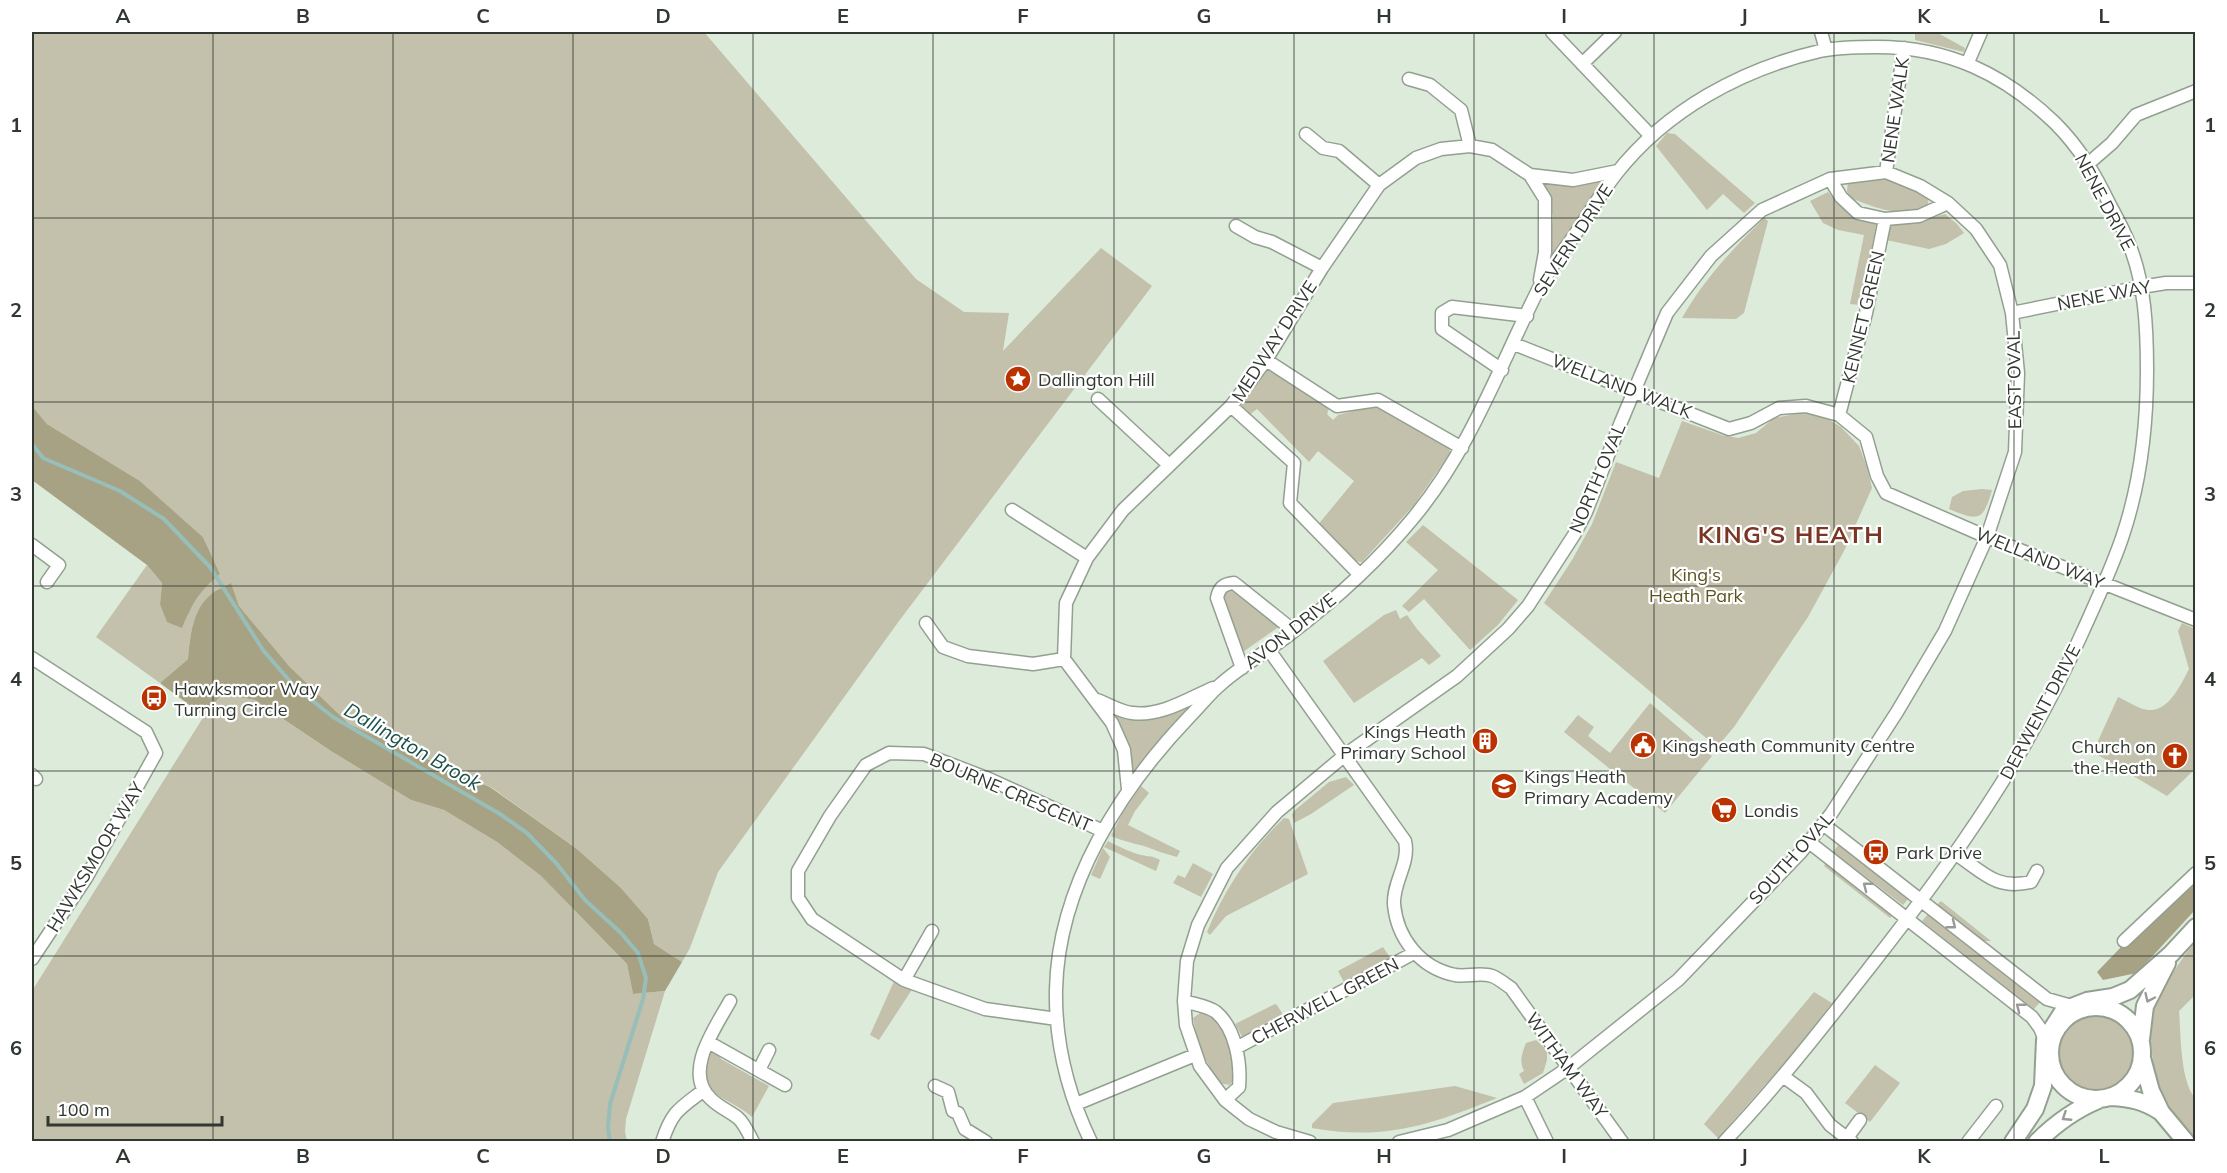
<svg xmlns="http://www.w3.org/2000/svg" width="2227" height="1173" viewBox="0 0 2227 1173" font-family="Mulish,sans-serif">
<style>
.green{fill:#c3c0ab}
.forest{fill:#a7a284}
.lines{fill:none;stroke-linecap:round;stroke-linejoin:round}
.stream{stroke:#97beb8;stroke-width:4}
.street-casing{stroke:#93a091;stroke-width:15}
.secondary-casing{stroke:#93a091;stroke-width:20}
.street{stroke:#fff;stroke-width:12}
.secondary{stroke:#fff;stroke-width:16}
.oneway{stroke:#989b98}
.grid{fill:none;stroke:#313731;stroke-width:1.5;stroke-opacity:0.55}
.labels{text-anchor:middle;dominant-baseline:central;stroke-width:4.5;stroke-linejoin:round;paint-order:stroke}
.street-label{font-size:18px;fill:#313731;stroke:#fff}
.poi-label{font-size:18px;fill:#313731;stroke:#fff;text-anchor:start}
.park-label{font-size:18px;fill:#5b521e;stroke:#fff}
.water-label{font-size:20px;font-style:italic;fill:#1a514b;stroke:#fff}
.district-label{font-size:24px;font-weight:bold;letter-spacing:1.5px;fill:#7a3624;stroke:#fff}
.neatline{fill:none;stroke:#313731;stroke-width:2}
.grid-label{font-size:20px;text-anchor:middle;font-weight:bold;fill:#313731}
</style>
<rect width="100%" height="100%" fill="#ddebdb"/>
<path class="green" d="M 32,32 L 704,32 L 916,279 L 964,312 L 1009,313 L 1003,351 L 1101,248 L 1152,286 L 899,621 L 718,872 L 690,948 L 682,962 L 654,944 L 648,919 L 621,888 L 577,849 L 491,787 L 349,724 L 289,666 L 239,606 L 231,584 C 225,587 215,590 210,595 C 192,610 190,638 188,659 L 160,683 L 96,637 L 147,565 L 162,583 L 160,604 L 182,627 C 193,602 199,592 220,574 L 203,537 L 140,481 L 47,424 L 32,406 Z
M 1915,32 L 1936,32 L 1965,48 L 1964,52 L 1915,40 Z
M 1667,133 L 1675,134 L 1755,203 L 1744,213 L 1723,194 L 1707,210 L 1656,146 Z
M 1880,179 L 1897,181 L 1929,196 L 1928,204 C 1907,221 1873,207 1851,198 L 1847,191 L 1848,182 Z
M 1602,180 L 1604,182 L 1553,255 L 1549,253 L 1553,216 L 1544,184 L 1546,182 L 1584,184 Z
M 1828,192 L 1839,205 L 1877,220 L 1861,305 L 1850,304 L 1864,235 L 1838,230 L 1823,223 L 1810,201 Z
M 1945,214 L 1957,224 L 1964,233 L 1946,244 L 1929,249 L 1886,240 L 1891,224 L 1912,223 Z
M 1764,218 L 1768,221 L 1744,313 L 1736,319 L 1682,318 C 1704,279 1733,249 1764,218 Z
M 1272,369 L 1329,408 L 1327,414 L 1333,420 L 1338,415 L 1379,404 L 1449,445 L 1450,453 L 1414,505 L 1362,562 L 1354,561 L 1317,526 L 1354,481 L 1318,451 L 1309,462 L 1257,409 L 1248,416 L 1241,410 L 1240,403 L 1266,370 Z
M 1801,413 L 1823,416 L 1841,427 L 1859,446 L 1867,467 L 1872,488 L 1844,551 L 1808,617 L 1734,727 L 1717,747 L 1544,603 L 1572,560 L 1592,524 L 1616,462 L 1659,478 L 1682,421 L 1722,435 L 1738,438 L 1756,433 L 1774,418 Z
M 1982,489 L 1992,490 C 1983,522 1978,521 1949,509 L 1952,497 L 1963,491 Z
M 1423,525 L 1518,600 L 1498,625 L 1470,650 L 1424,599 L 1409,612 L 1402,606 L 1438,570 L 1406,542 Z
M 1230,588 L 1280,626 L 1243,652 L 1221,597 L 1223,593 Z
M 1396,610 L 1400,619 L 1407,615 L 1417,629 L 1441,656 L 1429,665 L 1422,658 L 1354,703 L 1323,661 L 1384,615 Z
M 2182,623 L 2195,629 L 2195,769 L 2167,796 L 2093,752 L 2118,697 C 2126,700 2138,709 2148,710 C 2169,712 2181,684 2189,669 L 2178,631 Z
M 222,694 L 255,700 L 331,751 L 411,800 L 444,810 L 497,842 L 541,876 L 627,964 L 633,994 L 665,991 L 626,1119 L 625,1132 L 627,1141 L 32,1142 L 32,991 L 204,716 Z
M 1194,701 L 1197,703 L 1171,727 L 1135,771 L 1130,768 L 1128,748 L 1115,715 L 1117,713 Z
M 1650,703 L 1712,756 L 1665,813 L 1564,732 L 1578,715 L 1594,727 L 1588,736 L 1610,753 Z
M 1346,777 L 1354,785 L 1311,814 L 1294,823 L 1292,815 L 1294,811 L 1329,782 Z
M 1141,786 L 1149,793 L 1135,811 L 1128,825 L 1180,851 L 1177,857 C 1165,854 1155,850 1144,846 C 1133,843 1122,841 1111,836 L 1123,812 Z
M 1284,818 L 1289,819 L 1308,874 L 1226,916 L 1210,935 L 1207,932 C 1224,890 1251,849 1284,818 Z
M 1108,841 C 1118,846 1129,852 1141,855 C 1150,857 1151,855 1160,860 L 1156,871 L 1104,847 Z
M 1839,844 L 1909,898 L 1903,905 L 1833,852 Z
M 1103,848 L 1110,857 L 1100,879 L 1091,875 Z
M 1827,861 L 1894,913 L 1890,918 L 1824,866 Z
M 1193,863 L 1213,874 L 1201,897 L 1173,883 L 1178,875 L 1185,878 Z
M 1941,901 L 1991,941 L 1982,941 L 1937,905 Z
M 1929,913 L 2041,1001 L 2034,1009 L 1922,921 Z
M 2195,940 L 2195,995 L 2179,1011 C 2181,1035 2180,1080 2195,1098 L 2195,1141 L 2163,1105 L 2155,1081 L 2148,1016 L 2153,1002 Z
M 1383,947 L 1393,962 L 1347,988 L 1338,971 Z
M 895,979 L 913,988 L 879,1040 L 870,1035 Z
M 1814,992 L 1832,1003 L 1796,1050 L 1718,1138 L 1704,1124 Z
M 1275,1004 L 1277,1005 L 1287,1021 L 1244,1040 L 1235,1024 Z
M 1203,1011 L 1212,1015 L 1225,1033 L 1234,1054 L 1235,1080 L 1229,1085 L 1219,1083 L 1199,1048 L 1193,1018 Z
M2057 1053a39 39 0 1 1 78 0a39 39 0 1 1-78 0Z
M 1536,1040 L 1547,1050 L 1547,1060 L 1543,1073 L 1524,1084 L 1519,1074 L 1524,1071 C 1519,1061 1522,1053 1526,1043 Z
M 717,1052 L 721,1059 L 769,1086 L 752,1117 C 729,1096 693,1097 708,1053 Z
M 1875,1065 L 1900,1083 L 1870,1122 L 1845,1103 Z
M 1455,1086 L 1497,1098 C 1431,1125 1383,1141 1312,1128 L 1312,1124 L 1333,1103 Z"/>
<path class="forest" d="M 32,406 L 47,424 L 140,481 L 203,537 L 220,574 C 199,592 193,602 182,628 L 167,622 L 160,604 L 162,583 L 147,565 L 32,480 Z
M 231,583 L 239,606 L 289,666 L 349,724 L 490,787 L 577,849 L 621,888 L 648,919 L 654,944 L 682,962 L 665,991 L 633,994 L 627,964 L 541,876 L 497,842 L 444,810 L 411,800 L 331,751 L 255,700 L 222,694 L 204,716 L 160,683 L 188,659 C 190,638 192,610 210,595 C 215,590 225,587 231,583 Z
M 2195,878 L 2195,910 L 2137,973 L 2103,980 L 2097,972 L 2123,945 Z"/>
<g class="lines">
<path class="stream" d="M 32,444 L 43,458 L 120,491 L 164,519 L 210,567 L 263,650 L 294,686 L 333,717 L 500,814 L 527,833 L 557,864 L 585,900 L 621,933 L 638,953 L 646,978 L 643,999 L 610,1104 L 608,1127 L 610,1142"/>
<defs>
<path id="street" d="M 1552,32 L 1651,136
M 1821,32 L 1826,50
M 1968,62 L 1981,32
M 1582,64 L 1615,32
M 1409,79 L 1430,85 L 1461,110 L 1470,146
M 1306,134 L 1323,148 L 1339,151 L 1379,185
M 2089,163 L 2112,143 L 2136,115 L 2196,91
M 1886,172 L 1904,48
M 1530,175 L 1545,199 L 1545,252 L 1540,280
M 1830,179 L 1841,197 L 1858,213 L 1885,219 L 1919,216 L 1948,203
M 1236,226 L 1255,237 L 1272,242 L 1322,268
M 2012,313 L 2141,287 L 2166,283 L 2196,283
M 1514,344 L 1729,429 L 1751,423 L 1779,408 L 1806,406 L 1839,415 L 1866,437 L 1877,476 L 1886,493 L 1987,537 L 2196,620
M 1266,360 L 1337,406 L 1378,400 L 1462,448
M 1502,370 L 1442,329 L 1442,313 L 1452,307 L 1527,316
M 1098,399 L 1169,465
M 1231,406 L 1294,463 L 1290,503 L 1360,575
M 1839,415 L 1866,313 L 1885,219
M 1012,510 L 1087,558
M 32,545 L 59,565 L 47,582
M 926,623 L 943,647 L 968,656 L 1033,664 L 1064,659
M 1269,650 L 1405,841 C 1410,864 1393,881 1394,904 C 1397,938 1420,968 1455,975 C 1467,977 1480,972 1492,976 C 1498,978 1505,984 1511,988 L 1622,1142
M 32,658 L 146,732 L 156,753 L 86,878 L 32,959
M 1064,659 L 1066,603 L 1087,558 L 1123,510 L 1231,406 L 1266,360 L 1322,268 L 1379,185 L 1416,158 L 1441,149 L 1470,146 L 1492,150 L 1530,175 L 1573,180 L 1618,171
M 1064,659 L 1112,723 L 1124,750 L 1128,789
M 1242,668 L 1217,598 C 1219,588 1223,584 1234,583 L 1294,631
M 1097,700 C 1108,704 1121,712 1132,713 C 1160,717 1188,699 1213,688
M 32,775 L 36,779
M 1823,824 L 2047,999 L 2075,1007
M 1809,842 L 2032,1017 L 2040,1028 L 2047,1045
M 1956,854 C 1984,873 1996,890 2031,882 L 2037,871
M 2124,941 L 2196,873
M 904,980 L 932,931
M 730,1001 C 716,1027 682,1072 711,1099 C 719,1107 729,1111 738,1118 C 744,1123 749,1134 753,1142
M 1184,1001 C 1193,1004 1208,1006 1216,1012 C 1236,1029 1241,1063 1239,1087 L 1225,1100
M 1057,1019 L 985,1009 L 904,980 L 812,919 L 798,898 L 798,871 L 830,816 L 866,765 L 889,753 L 924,754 L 989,779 L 1103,831
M 708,1042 L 785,1085
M 1236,1048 L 1414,953
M 759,1070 L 769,1050
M 1784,1077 L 1806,1093 L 1830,1125 L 1852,1142
M 935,1086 L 948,1092 L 953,1111 L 958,1113 L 965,1129 L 986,1142
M 1525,1097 L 1547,1142
M 1076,1104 L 1195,1055
M 1847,1138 L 1860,1120
M 662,1142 C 672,1111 679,1109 704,1090
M 1091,1142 C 1068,1094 1055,1043 1056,990 C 1058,885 1121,788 1191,715 C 1201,705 1210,693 1221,684 C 1242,665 1267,652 1290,634 C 1335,600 1378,561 1414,517 C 1470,449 1498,370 1537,292 C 1547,271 1563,252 1576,233 C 1589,213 1602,192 1616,174 C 1666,110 1742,69 1820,51 C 1838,47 1858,47 1877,47 C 1948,47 2004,74 2055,123 C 2080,148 2095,174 2110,205 C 2117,218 2124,230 2129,244 C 2145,283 2147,328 2147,370 C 2147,426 2140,485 2122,538 C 2111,570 2097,600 2083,631 C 2028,755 1954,860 1870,967 C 1823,1027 1777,1086 1724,1142
M 1310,1142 L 1276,1132 L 1249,1119 L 1225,1100 L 1200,1066 L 1186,1025 L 1184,1001 L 1187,961 L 1198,925 L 1227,868 L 1277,812 L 1345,755 L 1457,676 L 1508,629 L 1528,606 L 1574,535 L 1586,512 L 1621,422 L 1667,313 L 1711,256 L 1762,210 L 1830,179 L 1886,172 L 1920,186 L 1948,203 L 1976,229 L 2000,265 L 2012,313 L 2018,373 L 2015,452 L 1987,537 L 1945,631 L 1897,712 L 1831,814 L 1801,852 L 1678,980 L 1568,1068 L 1525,1097 L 1448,1130 L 1399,1142
M 1968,1142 L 1996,1106"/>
<path id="secondary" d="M2050 1053a46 46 0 1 1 92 0a46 46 0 1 1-92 0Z
M 2141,1039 L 2145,1006 L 2167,963
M 2142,1058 L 2151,1091 L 2161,1112 L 2186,1142
M 2111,1097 C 2131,1098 2144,1101 2161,1112
M 2013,1142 L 2035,1109 L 2043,1086 L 2045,1040 L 2064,1010 L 2087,1001 L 2113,997 L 2130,990 L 2171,954 L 2196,927
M 2037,1142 C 2055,1124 2074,1110 2098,1100"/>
</defs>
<use href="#street" class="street-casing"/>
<use href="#secondary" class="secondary-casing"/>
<use href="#street" class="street"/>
<use href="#secondary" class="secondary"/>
</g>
<defs><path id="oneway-chevron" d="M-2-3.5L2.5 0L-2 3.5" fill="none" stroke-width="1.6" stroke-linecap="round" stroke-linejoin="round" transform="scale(1.5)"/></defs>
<g class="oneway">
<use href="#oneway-chevron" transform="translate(1867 886) rotate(-142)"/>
<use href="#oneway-chevron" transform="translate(1952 925) rotate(38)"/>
<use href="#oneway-chevron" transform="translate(2149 998) rotate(115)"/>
<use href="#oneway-chevron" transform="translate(2020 1007) rotate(-142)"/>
<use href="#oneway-chevron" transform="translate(2066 1117) rotate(147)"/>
</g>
<path class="grid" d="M 213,32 L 213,1142M 393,32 L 393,1142M 573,32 L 573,1142M 753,32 L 753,1142M 933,32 L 933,1142M 1114,32 L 1114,1142M 1294,32 L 1294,1142M 1474,32 L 1474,1142M 1654,32 L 1654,1142M 1834,32 L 1834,1142M 2014,32 L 2014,1142M 32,218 L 2196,218M 32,402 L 2196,402M 32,586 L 2196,586M 32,771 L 2196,771M 32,956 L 2196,956"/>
<defs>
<symbol id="sight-disc" viewBox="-11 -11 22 22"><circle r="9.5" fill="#ba3200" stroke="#fff"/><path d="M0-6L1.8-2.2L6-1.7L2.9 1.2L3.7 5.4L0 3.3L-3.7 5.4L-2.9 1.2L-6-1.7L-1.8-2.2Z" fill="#fff"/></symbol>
<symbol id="bus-disc" viewBox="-11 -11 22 22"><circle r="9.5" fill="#ba3200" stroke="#fff"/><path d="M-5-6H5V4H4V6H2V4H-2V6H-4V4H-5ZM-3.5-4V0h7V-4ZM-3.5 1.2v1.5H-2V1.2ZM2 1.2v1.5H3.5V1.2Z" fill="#fff"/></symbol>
<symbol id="building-disc" viewBox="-11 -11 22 22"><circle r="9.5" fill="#ba3200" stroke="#fff"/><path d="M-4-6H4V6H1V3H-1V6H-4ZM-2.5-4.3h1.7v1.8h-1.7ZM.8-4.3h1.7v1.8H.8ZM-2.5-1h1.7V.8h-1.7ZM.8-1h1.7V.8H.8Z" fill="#fff"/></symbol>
<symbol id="civic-disc" viewBox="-11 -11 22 22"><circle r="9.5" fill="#ba3200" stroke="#fff"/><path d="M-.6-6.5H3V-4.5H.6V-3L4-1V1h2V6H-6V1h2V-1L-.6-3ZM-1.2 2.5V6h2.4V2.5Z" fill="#fff"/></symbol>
<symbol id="church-disc" viewBox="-11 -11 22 22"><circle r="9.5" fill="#ba3200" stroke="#fff"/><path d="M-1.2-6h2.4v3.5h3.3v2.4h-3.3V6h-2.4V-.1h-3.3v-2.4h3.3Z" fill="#fff"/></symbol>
<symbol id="school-disc" viewBox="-11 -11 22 22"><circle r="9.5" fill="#ba3200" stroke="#fff"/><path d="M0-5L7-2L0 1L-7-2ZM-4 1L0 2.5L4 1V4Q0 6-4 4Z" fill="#fff"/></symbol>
<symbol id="supermarket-disc" viewBox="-11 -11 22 22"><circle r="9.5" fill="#ba3200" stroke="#fff"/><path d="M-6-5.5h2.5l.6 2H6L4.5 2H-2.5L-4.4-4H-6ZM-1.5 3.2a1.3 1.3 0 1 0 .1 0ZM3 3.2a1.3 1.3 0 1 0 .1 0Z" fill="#fff"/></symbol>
</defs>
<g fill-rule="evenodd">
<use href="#sight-disc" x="1003" y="364" width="30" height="30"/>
<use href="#bus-disc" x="139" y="683" width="30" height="30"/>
<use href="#building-disc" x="1470" y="726" width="30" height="30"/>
<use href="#civic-disc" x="1628" y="730" width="30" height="30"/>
<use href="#church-disc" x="2160" y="741" width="30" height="30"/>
<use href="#school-disc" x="1489" y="771" width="30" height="30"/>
<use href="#supermarket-disc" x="1709" y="795" width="30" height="30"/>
<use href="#bus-disc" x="1861" y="837" width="30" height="30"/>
</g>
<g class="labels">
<g class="street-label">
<text transform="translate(1895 110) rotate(-82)">NENE WALK</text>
<text transform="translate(2105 202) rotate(62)">NENE DRIVE</text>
<text transform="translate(1573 240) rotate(-57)">SEVERN DRIVE</text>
<text transform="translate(2104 295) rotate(-11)">NENE WAY</text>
<text transform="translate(1863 317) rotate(-77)">KENNET GREEN</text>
<text transform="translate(1274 341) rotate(-57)">MEDWAY DRIVE</text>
<text transform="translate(2014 380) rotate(-91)">EAST OVAL</text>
<text transform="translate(1622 386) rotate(21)">WELLAND WALK</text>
<text transform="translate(1597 478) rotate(-67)">NORTH OVAL</text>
<text transform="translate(2040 558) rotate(22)">WELLAND WAY</text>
<text transform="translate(1290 631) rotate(-38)">AVON DRIVE</text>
<text transform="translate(2040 712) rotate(-62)">DERWENT DRIVE</text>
<text transform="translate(1011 792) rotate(23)">BOURNE CRESCENT</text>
<text transform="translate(95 857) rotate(-59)">HAWKSMOOR WAY</text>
<text transform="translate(1791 858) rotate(-48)">SOUTH OVAL</text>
<text transform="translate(1325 1001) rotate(-28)">CHERWELL GREEN</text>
<text transform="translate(1567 1065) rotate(54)">WITHAM WAY</text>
</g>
<g class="poi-label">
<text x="1038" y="379">Dallington Hill</text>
<text x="174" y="688">Hawksmoor Way<tspan x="174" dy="21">Turning Circle</tspan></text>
<text x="1466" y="731" text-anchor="end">Kings Heath<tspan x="1466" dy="21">Primary School</tspan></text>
<text x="1662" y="745">Kingsheath Community Centre</text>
<text x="2156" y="746" text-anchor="end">Church on<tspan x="2156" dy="21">the Heath</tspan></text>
<text x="1524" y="776">Kings Heath<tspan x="1524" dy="21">Primary Academy</tspan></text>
<text x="1744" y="810">Londis</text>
<text x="1896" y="852">Park Drive</text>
</g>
<g class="park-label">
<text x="1696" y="574">King's<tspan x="1696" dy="21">Heath Park</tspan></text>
</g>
<g class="water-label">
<text transform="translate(413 746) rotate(30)">Dallington Brook</text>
</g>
<g class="district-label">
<text x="1791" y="534">KING'S HEATH</text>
</g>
</g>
<rect width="2227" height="1173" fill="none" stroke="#ffffff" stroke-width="66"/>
<path d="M48 1116v9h174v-9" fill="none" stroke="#313731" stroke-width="3"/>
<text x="57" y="1116" font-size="18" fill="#313731" stroke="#ffffff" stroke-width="4.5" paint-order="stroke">100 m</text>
<rect x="33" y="33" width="2161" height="1107" class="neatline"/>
<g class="grid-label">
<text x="123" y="23">A</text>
<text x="303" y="23">B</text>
<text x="483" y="23">C</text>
<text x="663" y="23">D</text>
<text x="843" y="23">E</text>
<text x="1023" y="23">F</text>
<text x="1204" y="23">G</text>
<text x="1384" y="23">H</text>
<text x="1564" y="23">I</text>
<text x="1744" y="23">J</text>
<text x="1924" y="23">K</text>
<text x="2104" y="23">L</text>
<text x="16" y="132">1</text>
<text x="2210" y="132">1</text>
<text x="16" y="317">2</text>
<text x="2210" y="317">2</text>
<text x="16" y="501">3</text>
<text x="2210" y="501">3</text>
<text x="16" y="686">4</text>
<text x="2210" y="686">4</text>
<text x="16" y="870">5</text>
<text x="2210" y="870">5</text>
<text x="16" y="1055">6</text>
<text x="2210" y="1055">6</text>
<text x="123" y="1163">A</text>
<text x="303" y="1163">B</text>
<text x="483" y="1163">C</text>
<text x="663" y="1163">D</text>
<text x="843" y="1163">E</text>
<text x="1023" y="1163">F</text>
<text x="1204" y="1163">G</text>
<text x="1384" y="1163">H</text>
<text x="1564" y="1163">I</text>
<text x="1744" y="1163">J</text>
<text x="1924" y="1163">K</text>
<text x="2104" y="1163">L</text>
</g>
</svg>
